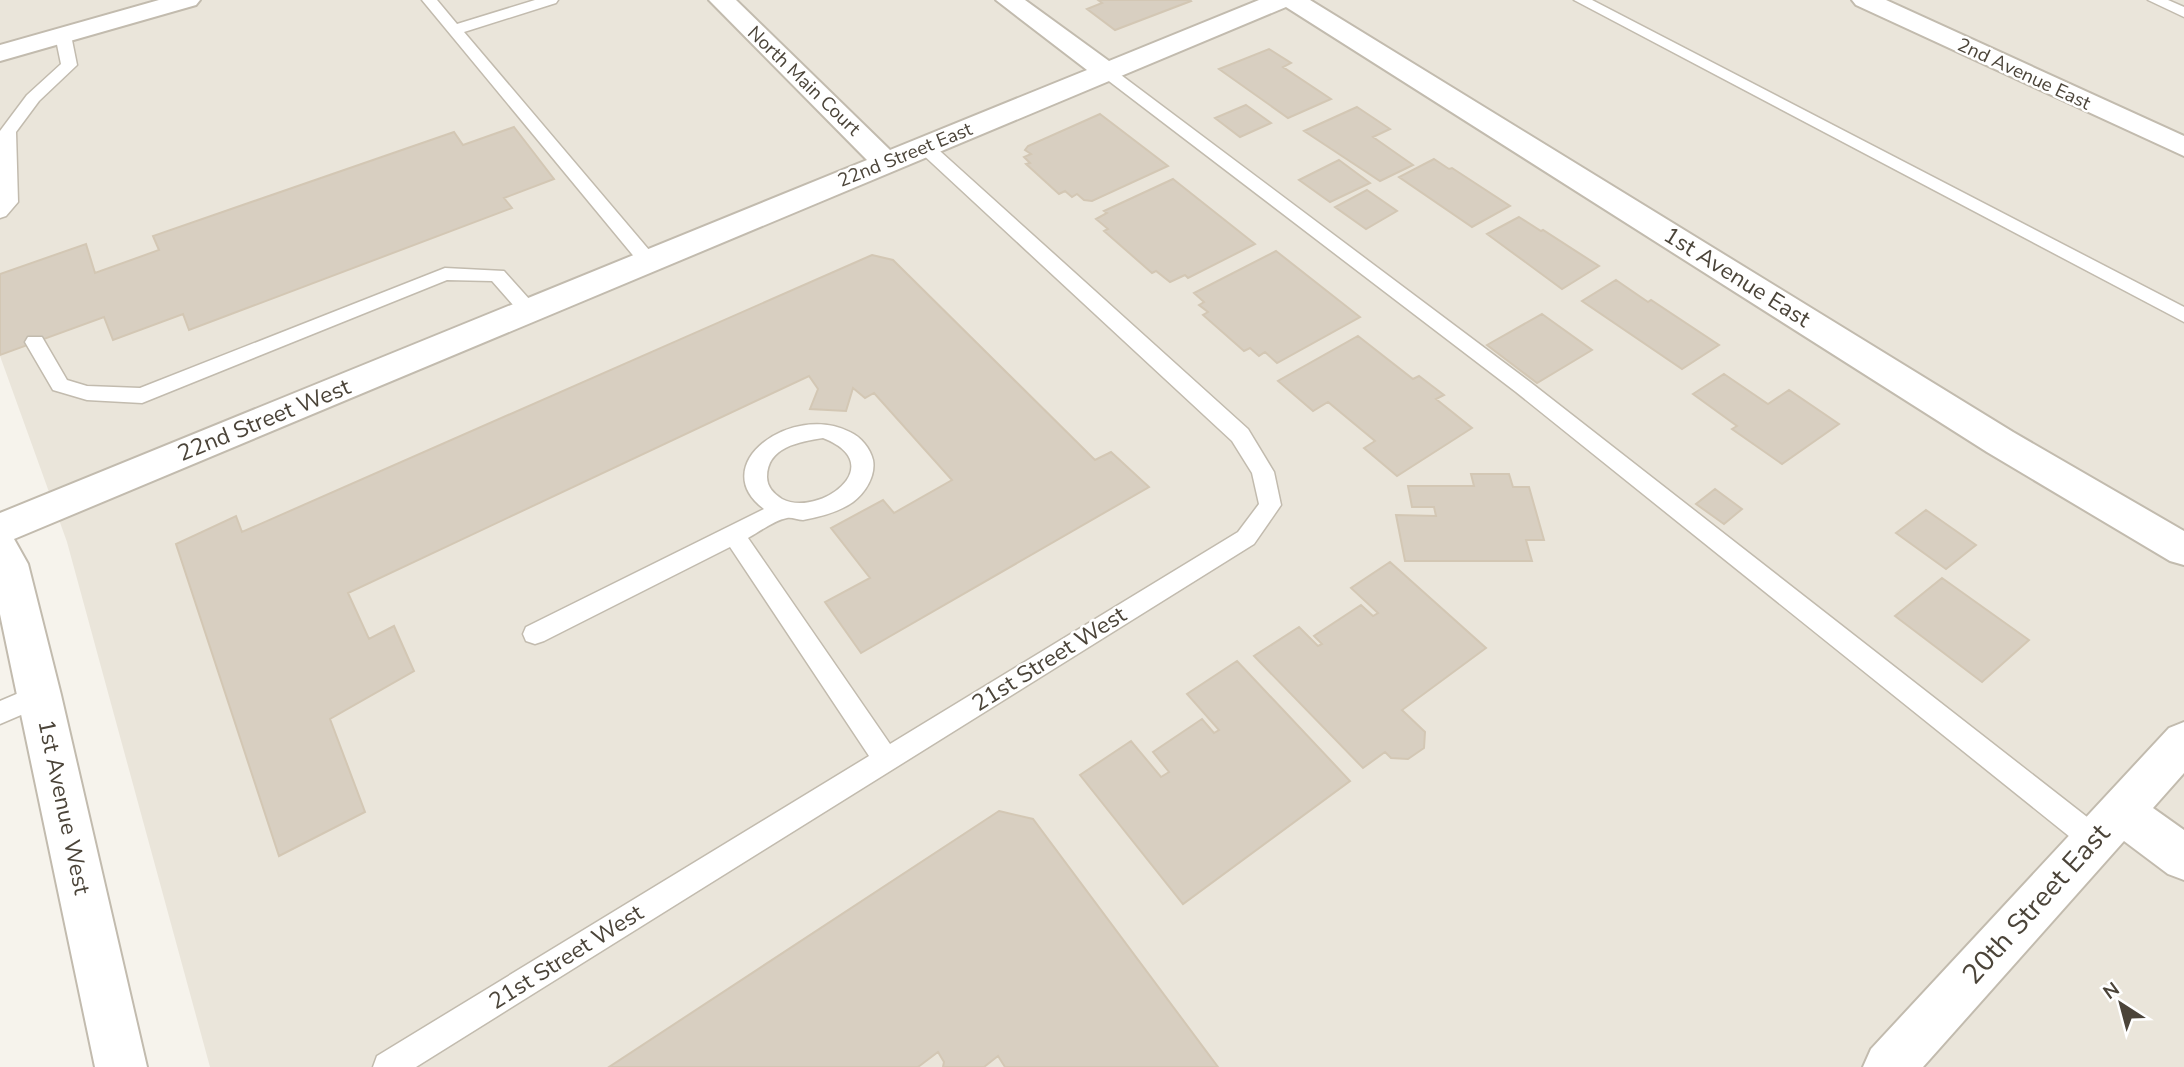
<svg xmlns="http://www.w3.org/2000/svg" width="2184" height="1067" viewBox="0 0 2184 1067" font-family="'Nunito Sans',sans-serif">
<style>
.residential{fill:#eae5da}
.building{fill:#d8cfc1;stroke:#d3c7b4;stroke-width:2}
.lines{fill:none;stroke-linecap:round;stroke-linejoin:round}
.lane-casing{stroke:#c2bbae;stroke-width:3}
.street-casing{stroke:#c2bbae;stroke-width:4}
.lane{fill:#fff;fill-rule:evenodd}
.street{fill:#fff;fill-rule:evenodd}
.labels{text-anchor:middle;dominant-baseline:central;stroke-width:5;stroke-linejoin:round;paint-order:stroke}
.far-street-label{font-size:19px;fill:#4b4439;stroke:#fff}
.street-label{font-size:23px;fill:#4b4439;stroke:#fff}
.near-street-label{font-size:28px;fill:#4b4439;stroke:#fff}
</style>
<rect width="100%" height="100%" fill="#f6f3ec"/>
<path class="residential" d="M 0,0 L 2184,0 L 2184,1067 L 210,1067 L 67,542 L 0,356 Z"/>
<path class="building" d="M 1098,0 L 1190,0 L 1191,1 L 1115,30 L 1087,9 L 1102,3 Z
M 1269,49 L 1291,63 L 1283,67 L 1331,99 L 1288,118 L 1219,69 Z
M 1246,105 L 1271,123 L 1240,137 L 1215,118 Z
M 1357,107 L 1390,129 L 1373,137 L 1413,165 L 1380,181 L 1304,131 Z
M 1100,114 L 1168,166 L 1092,201 L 1084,200 L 1077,194 L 1072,197 L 1065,191 L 1059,194 L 1026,164 L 1030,163 L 1024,157 L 1031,154 L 1025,150 L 1028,146 Z
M 514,127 L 554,179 L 504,198 L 512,208 L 189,330 L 183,314 L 113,340 L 104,317 L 0,355 L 0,274 L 86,244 L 95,273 L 159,250 L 153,236 L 454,132 L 463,145 Z
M 1434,159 L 1449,169 L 1452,168 L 1510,206 L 1472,227 L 1399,177 Z
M 1339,160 L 1370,183 L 1330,202 L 1299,180 Z
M 1173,179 L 1255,244 L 1188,278 L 1185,275 L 1170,282 L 1156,271 L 1152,273 L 1104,231 L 1108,229 L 1096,219 L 1107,213 L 1104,211 Z
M 1367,190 L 1397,211 L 1366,229 L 1335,207 Z
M 1519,217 L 1541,231 L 1543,230 L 1599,266 L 1562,289 L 1487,234 Z
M 1276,251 L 1360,317 L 1277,363 L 1265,352 L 1259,356 L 1250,348 L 1244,351 L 1203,315 L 1208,312 L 1199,305 L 1204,302 L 1194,293 Z
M 872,255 L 893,260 L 1095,460 L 1111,452 L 1149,487 L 861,653 L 825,602 L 870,578 L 831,528 L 883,500 L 894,513 L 952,480 L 874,393 L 865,398 L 853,388 L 846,411 L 810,409 L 818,389 L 809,376 L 348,593 L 369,639 L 394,626 L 414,671 L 330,719 L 365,812 L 279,856 L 176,544 L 236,516 L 242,532 Z
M 1616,280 L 1648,302 L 1651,300 L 1719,345 L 1682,369 L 1582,301 Z
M 1542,314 L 1592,350 L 1537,383 L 1487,345 Z
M 1358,336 L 1413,379 L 1419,376 L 1444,395 L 1436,399 L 1472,428 L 1397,476 L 1364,448 L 1375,441 L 1328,402 L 1313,411 L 1278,381 Z
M 1724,374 L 1768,404 L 1789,390 L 1839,424 L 1782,464 L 1732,429 L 1737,426 L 1693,394 Z
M 1471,474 L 1509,474 L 1513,487 L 1529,487 L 1544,540 L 1526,540 L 1532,561 L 1405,561 L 1396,515 L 1436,516 L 1434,507 L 1412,507 L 1408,486 L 1474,486 Z
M 1715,489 L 1742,509 L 1724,524 L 1696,504 Z
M 1926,510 L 1976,545 L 1946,569 L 1896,533 Z
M 1390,562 L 1486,648 L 1402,710 L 1425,732 L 1424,748 L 1408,759 L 1391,758 L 1385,752 L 1363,768 L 1254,656 L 1299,627 L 1318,646 L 1322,644 L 1314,636 L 1361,605 L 1373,616 L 1378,613 L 1351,588 Z
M 1942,578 L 2029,640 L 1982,682 L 1895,616 Z
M 1237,661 L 1350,781 L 1183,904 L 1080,775 L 1131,741 L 1161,777 L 1169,772 L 1153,752 L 1202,719 L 1214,733 L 1219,730 L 1187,694 Z
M 999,811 L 1033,819 L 1218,1067 L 1005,1067 L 998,1056 L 984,1067 L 943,1067 L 944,1062 L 938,1052 L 918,1067 L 609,1067 Z"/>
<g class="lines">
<defs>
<path id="lane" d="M 422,0 L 437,0 L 457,24 L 535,0 L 558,0 L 556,3 L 464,32 L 655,257 L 657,261 L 655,265 L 641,265 Z
M 1574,0 L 1592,0 L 2184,307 L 2184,322 Z
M 2148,0 L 2168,0 L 2184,7 L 2184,17 Z
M 63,30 L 71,35 L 77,65 L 39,101 L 16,132 L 18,202 L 6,216 L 0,218 L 0,131 L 27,95 L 61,64 L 55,35 Z
M 1107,67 L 1113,69 L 1530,382 L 2105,831 L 2109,840 L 2105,849 L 2095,853 L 2085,849 L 1516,392 L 1101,75 L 1099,72 L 1101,69 Z
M 925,142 L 931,143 L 1248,429 L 1274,472 L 1281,505 L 1254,544 L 416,1067 L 373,1067 L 377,1056 L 869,756 L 730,547 L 544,641 L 535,644 L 526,641 L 523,634 L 526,627 L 764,509 C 705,465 792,402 850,432 C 861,437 870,448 873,460 C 876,476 865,493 853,502 C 839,512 819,517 803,520 C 797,520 792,517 787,518 C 775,520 759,532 748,538 L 890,744 L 1238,532 L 1259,504 L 1252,473 L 1232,441 L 919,151 L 916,147 ZM 823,438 C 892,465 818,518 782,499 C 774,494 767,487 767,477 C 767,447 799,442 823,438 Z
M 445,268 L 504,271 L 539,310 L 536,315 L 522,315 L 492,281 L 447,280 L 142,403 L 87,400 L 53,390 L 25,342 L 28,337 L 42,337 L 67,380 L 87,386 L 140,388 Z
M 40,684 L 49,687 L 53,695 L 49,703 L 0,724 L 0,701 Z"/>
<path id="street" d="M 159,0 L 200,0 L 196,5 L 0,61 L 0,45 Z
M 709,0 L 736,0 L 890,150 L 1087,70 L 996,0 L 1025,0 L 1109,61 L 1259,0 L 1310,0 L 2013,432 L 2184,531 L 2184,565 L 2170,561 L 1987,452 L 1286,7 L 14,539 L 28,564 L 61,695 L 147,1067 L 95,1067 L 0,614 L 0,513 L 867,160 Z
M 1852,0 L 1886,0 L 2184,136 L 2184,156 L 1856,5 Z
M 2184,722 L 2184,773 L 2153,808 L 2184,830 L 2184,880 L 2168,874 L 2124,841 L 1923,1067 L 1863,1067 L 1871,1049 L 2169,728 Z"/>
</defs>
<use href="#lane" class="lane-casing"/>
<use href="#street" class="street-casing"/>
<use href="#lane" class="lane"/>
<use href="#street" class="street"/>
</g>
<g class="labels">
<g class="far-street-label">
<text transform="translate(2024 74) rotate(25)">2nd Avenue East</text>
<text transform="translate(804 81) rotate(44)">North Main Court</text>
<text transform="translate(905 155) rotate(-22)">22nd Street East</text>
</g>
<g class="street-label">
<text transform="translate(1737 277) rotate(32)">1st Avenue East</text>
<text transform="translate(264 420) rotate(-22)">22nd Street West</text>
<text transform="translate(1049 659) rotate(-32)">21st Street West</text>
<text transform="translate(64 807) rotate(78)">1st Avenue West</text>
<text transform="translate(566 957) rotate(-32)">21st Street West</text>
</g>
<g class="near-street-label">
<text transform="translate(2036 904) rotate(-48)">20th Street East</text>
</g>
</g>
<g transform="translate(2121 1004) rotate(324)" stroke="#ffffff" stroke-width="5" paint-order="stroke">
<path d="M0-5L12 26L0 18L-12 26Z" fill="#4b4439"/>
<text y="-10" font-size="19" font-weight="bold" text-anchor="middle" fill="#4b4439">N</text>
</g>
</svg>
